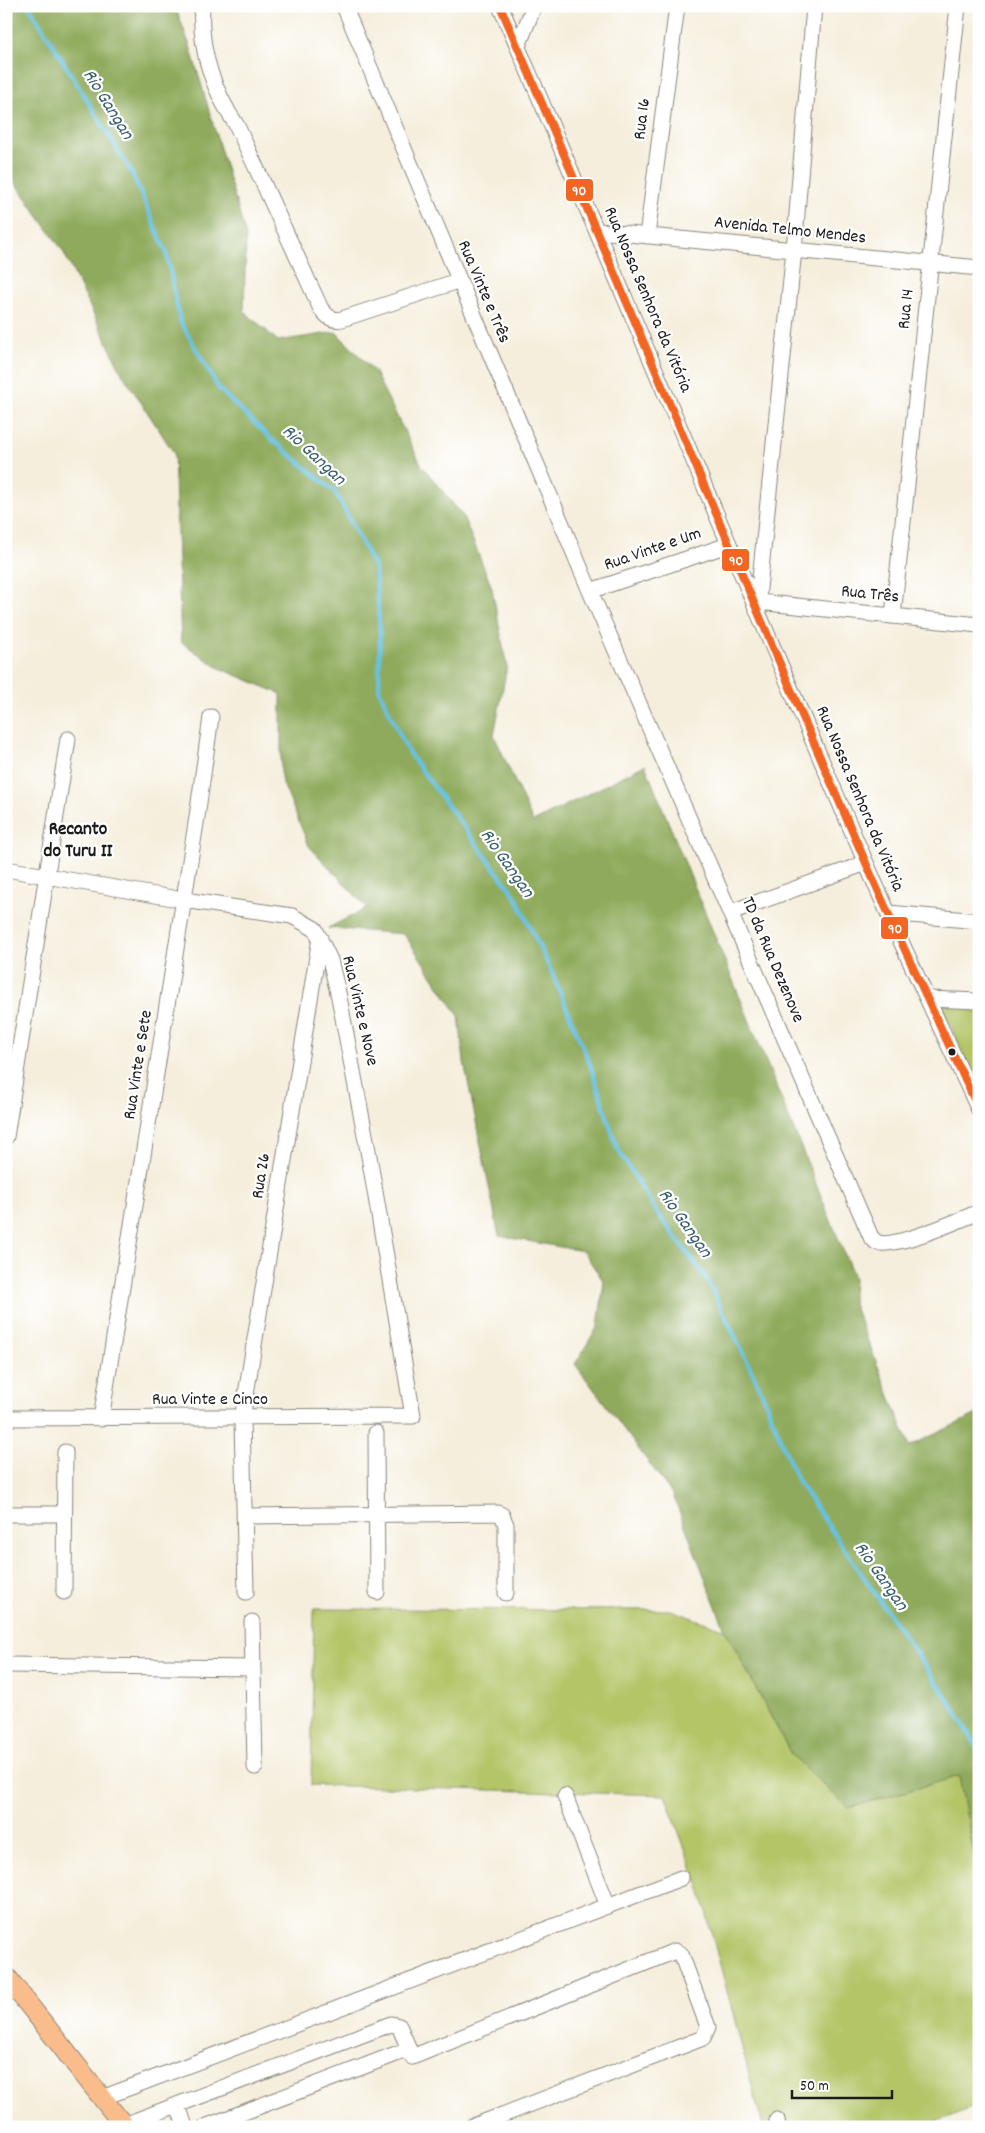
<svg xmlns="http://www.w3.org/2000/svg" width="985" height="2133" viewBox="0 0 985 2133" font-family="Dekko,sans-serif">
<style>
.green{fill:#b4c568;stroke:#687042}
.forest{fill:#8faa5c;stroke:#56633c}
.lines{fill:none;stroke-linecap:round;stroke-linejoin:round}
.stream{stroke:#65c3e4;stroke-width:4}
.minor-casing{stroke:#88857c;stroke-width:17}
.major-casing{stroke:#88857c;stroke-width:21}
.minor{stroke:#fff;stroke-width:15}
.major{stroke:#f9bc8a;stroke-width:19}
.bus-1-casing{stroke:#fff;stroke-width:11}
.bus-1{stroke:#f26522;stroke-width:8}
.bus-dot{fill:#1c1c1c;stroke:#fff;stroke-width:2}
.labels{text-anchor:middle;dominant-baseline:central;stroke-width:4.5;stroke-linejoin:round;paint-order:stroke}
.street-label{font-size:18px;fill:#1c1c1c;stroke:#fff}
.water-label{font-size:19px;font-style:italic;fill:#395f6c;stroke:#fff}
.neighbourhood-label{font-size:19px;font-weight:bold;fill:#1c1c1c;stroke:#fff}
.line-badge{stroke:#fff;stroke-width:2}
.badge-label{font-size:14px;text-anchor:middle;font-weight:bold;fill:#fff}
</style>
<rect width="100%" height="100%" fill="#fff"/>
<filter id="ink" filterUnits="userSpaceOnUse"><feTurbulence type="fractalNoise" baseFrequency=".02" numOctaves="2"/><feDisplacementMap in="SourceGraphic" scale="10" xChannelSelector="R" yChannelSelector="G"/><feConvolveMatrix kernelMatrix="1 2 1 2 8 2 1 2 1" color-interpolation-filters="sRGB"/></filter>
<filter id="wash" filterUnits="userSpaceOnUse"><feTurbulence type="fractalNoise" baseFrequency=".0096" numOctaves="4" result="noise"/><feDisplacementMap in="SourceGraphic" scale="20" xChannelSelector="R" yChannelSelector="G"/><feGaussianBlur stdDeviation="1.12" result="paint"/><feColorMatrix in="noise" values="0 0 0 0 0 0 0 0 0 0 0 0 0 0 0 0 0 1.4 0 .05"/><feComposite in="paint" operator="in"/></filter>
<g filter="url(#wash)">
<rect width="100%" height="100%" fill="#f5eedc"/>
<path class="green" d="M 941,1004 L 979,1006 L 979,1090 Z
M 314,1609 L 671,1610 L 725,1630 L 792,1756 L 849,1807 L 959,1776 L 979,1881 L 979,2105 L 923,2127 L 763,2127 L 700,1889 L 665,1795 L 311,1785 Z"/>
<path class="forest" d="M 6,6 L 175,6 L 190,46 L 246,236 L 244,311 L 278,341 L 336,332 L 374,371 L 422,466 L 463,516 L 492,588 L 507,667 L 494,735 L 533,822 L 645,765 L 854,1277 L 853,1304 L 910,1446 L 979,1413 L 979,1881 L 959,1776 L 849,1808 L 792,1756 L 725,1630 L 673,1495 L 575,1364 L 598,1326 L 604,1282 L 583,1251 L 499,1236 L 464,1062 L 459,1016 L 404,934 L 328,928 L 367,908 L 309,846 L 281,779 L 281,694 L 219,668 L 181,642 L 174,453 L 123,375 L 63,251 L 6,170 Z"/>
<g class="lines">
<path class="stream" d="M 29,6 L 132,173 L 166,252 L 180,321 L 219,389 L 269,437 L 335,492 L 375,568 L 380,631 L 379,690 L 408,752 L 516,897 L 553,975 L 591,1067 L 617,1148 L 655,1210 L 707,1279 L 760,1388 L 797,1480 L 954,1708 L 979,1751"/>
</g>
</g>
<g filter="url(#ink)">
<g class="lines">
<defs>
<path id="minor" d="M 202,6 C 199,50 213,90 237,126 L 321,309 C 328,317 331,321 342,319 L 458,281
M 344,6 L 590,591 L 871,1237 L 876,1242 C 892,1250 960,1220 979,1212
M 500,6 C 624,291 741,578 866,863 C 902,946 941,1028 979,1110
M 518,46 L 534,6
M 598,231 L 979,268
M 647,236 L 677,6
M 590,591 L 728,545
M 758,602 L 979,625
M 757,608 L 794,250 L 814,6
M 893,616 L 958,6
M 6,869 L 184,900 L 292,916 L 315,929 L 330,960 L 339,997 L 369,1156 L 413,1416 L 6,1418
M 731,912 L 866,863
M 888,913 L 979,921
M 928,999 L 979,1001
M 6,1137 L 68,739
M 101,1419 L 197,817 L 211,717
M 376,1433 L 377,1592
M 6,1514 L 64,1514
M 244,1516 L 498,1513 L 502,1515 L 506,1525 L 506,1593
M 64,1592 L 65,1452
M 246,1592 L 242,1419 L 320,938
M 252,1622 L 255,1767
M 6,1665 L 253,1668
M 565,1796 L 608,1906
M 412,2057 L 675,1951 L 681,1954 L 708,2027 L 703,2038 L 471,2127
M 102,2098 L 681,1878
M 178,2105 L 185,2127
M 777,2120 L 778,2127
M 124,2125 L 391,2024 L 399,2026 L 409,2049 L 205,2127"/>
<path id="major" d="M 6,1976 L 125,2127"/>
</defs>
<use href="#minor" class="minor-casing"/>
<use href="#major" class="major-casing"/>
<use href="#minor" class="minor"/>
<use href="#major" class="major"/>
<defs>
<path id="bus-1" d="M 500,6 C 624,291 741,578 866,863 C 902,946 941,1028 979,1110"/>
</defs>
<use href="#bus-1" class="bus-1-casing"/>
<use href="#bus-1" class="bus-1"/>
</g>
</g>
<circle class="bus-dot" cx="952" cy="1052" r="4.5"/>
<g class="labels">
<g class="street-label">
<text transform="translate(643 119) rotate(-83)">Rua 16</text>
<text transform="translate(790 231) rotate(6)">Avenida Telmo Mendes</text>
<text transform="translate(483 292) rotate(67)">Rua Vinte e Três</text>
<text transform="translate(647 300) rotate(67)">Rua Nossa Senhora da Vitória</text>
<text transform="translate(907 309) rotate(-84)">Rua 14</text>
<text transform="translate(653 550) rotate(-19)">Rua Vinte e Um</text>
<text transform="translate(870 595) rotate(6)">Rua Três</text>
<text transform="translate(859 799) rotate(67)">Rua Nossa Senhora da Vitória</text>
<text transform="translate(772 960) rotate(67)">TD da Rua Dezenove</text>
<text transform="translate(359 1011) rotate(77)">Rua Vinte e Nove</text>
<text transform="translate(139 1065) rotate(-81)">Rua Vinte e Sete</text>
<text transform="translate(262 1176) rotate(-81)">Rua 26</text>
<text x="210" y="1400">Rua Vinte e Cinco</text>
</g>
<g class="water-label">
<text transform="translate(107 105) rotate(58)">Rio Gangan</text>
<text transform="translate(313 456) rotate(43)">Rio Gangan</text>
<text transform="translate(506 864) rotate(55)">Rio Gangan</text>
<text transform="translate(684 1224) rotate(55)">Rio Gangan</text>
<text transform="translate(880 1577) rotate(55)">Rio Gangan</text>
</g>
<g class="neighbourhood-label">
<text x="78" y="830">Recanto<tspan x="78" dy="22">do Turu II</tspan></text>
</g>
</g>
<g class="line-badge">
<rect x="565" y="178" width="29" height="24" rx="5" fill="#f26522"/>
<rect x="721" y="548" width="29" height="24" rx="5" fill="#f26522"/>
<rect x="880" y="916" width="29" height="24" rx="5" fill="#f26522"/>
</g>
<g class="badge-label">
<text x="579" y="195">90</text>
<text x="736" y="565">90</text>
<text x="895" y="933">90</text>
</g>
<rect width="985" height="2133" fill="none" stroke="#fff" stroke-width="25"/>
<path d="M792 2090v8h100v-8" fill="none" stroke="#1c1c1c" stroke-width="2.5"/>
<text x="800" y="2090" font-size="15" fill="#1c1c1c" stroke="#ffffff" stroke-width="4" paint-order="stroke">50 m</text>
</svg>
